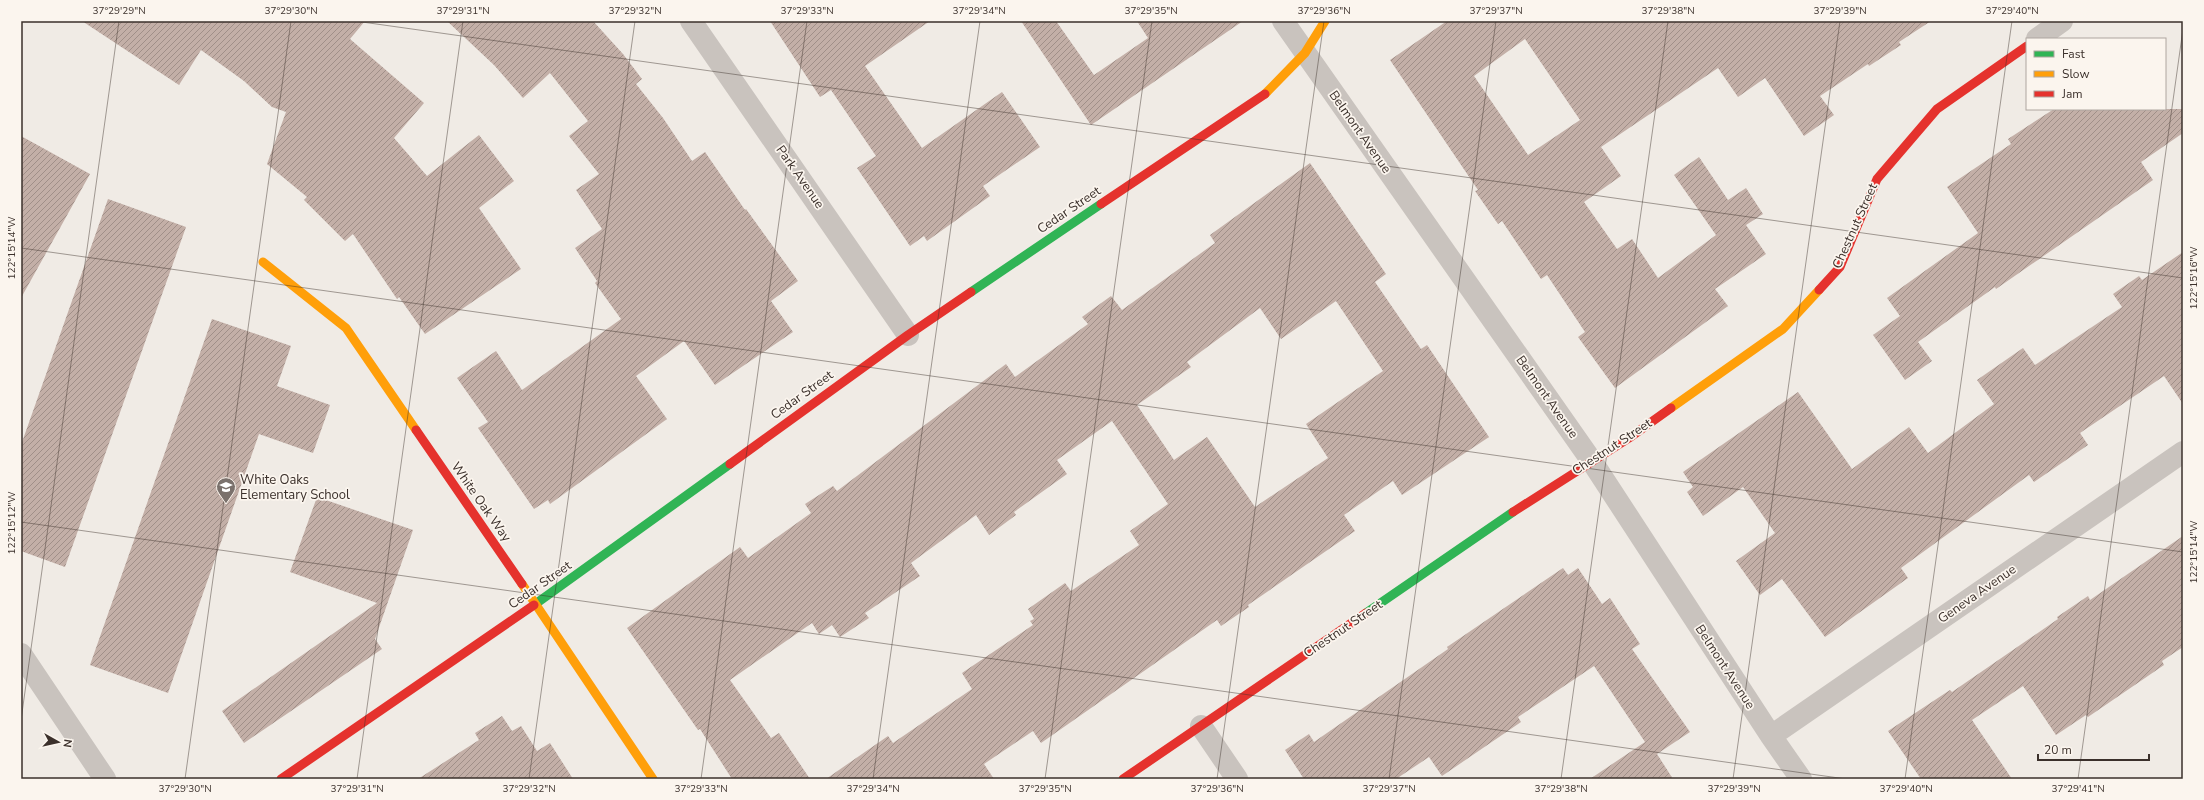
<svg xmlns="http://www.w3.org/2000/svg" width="2204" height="800" viewBox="0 0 2204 800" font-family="'Nunito Sans',sans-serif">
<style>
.building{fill:url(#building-hatch);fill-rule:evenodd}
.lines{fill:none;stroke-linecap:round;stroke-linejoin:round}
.street{stroke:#c9c3be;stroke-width:22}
.fast{stroke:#30b455;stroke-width:9}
.slow{stroke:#ff9f0a;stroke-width:9}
.jam{stroke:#e5322d;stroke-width:9}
.ticks{fill:none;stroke:#3b302b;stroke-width:1;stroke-opacity:0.45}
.labels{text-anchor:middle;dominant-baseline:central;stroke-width:3.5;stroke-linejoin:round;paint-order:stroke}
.street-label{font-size:13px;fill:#3b302b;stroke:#fbf5ee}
.poi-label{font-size:13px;fill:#3b302b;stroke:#fbf5ee;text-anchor:start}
.neatline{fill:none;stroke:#3b302b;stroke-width:1.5}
.ticks-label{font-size:10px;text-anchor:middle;fill:#3b302b}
</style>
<defs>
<pattern id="building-hatch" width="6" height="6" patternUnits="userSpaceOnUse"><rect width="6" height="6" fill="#c3afa7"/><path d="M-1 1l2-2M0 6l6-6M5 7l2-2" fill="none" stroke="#a08f88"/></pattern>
</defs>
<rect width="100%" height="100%" fill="#f0ebe5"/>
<path class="building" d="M 82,21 L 365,21 L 350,39 L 424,103 L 394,138 L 427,176 L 479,135 L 514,181 L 479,208 L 521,269 L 425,334 L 399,297 L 397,299 L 353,234 L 345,241 L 304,200 L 307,197 L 267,164 L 286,112 L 272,107 L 244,81 L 201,50 L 179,85 Z
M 447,21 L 593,21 L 623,54 L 642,79 L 636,84 L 663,118 L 692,161 L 705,152 L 745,210 L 746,209 L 798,281 L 771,301 L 793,332 L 715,385 L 684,341 L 636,376 L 667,419 L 550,504 L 548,500 L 534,509 L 478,428 L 488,422 L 457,378 L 496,351 L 522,390 L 621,319 L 595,283 L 597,281 L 575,248 L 602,229 L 576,190 L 599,174 L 569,136 L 588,121 L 550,73 L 523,98 L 494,65 Z
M 770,21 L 930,21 L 865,66 L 922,148 L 1002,92 L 1040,147 L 983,186 L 990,196 L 927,241 L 924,236 L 910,246 L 857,168 L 876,156 L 831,90 L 820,97 Z
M 1021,21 L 1056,21 L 1094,75 L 1148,38 L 1137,21 L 1243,21 L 1091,125 Z
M 1447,21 L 1931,21 L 1899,42 L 1901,45 L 1869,66 L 1868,64 L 1820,96 L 1834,115 L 1804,136 L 1765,78 L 1738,97 L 1718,68 L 1601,147 L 1621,176 L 1584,202 L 1617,249 L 1632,239 L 1658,278 L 1716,235 L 1674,175 L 1699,157 L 1728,200 L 1746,188 L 1763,214 L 1746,225 L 1766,254 L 1715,289 L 1728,306 L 1615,388 L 1578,337 L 1585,332 L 1547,275 L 1541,279 L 1502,221 L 1498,224 L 1475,191 L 1478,190 L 1390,60 ZM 1525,39 L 1580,120 L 1528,155 L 1474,76 Z
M 2054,109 L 2183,109 L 2183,133 L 2141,162 L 2153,180 L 1996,289 L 1995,287 L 1918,342 L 1932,361 L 1905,380 L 1873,335 L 1900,316 L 1887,298 L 1978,233 L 1947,187 L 2011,144 L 2008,139 Z
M 21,136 L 90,174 L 21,298 Z
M 1310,163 L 1386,274 L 1375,282 L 1421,349 L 1427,345 L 1489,437 L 1402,495 L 1393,481 L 1344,515 L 1355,531 L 1248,605 L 1249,607 L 1221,626 L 1217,620 L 1041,743 L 1033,731 L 984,764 L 994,779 L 826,779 L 888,736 L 893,743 L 972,689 L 962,673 L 1033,625 L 1030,621 L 1034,619 L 1028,609 L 1065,583 L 1071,591 L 1139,545 L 1130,531 L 1168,504 L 1112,421 L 1057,460 L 1067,474 L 1014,512 L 1016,515 L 989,535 L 976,515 L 911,563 L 920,576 L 865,613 L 869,618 L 840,637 L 832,625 L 819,634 L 812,623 L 730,680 L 771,738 L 779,733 L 810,779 L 732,779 L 700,729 L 698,730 L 627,628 L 740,547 L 748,558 L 811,513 L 805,504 L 833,486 L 837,491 L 1006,364 L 1015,377 L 1088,324 L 1082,317 L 1111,296 L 1122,310 L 1215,243 L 1210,235 ZM 1336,301 L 1383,371 L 1306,424 L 1328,458 L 1255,507 L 1207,437 L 1174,460 L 1137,405 L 1191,367 L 1187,362 L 1260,308 L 1281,339 Z
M 108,199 L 186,227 L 65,567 L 21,551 L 21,445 Z
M 2183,252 L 2183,404 L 2164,376 L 2080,433 L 2088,445 L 2034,482 L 2029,475 L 1901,568 L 1908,578 L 1825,637 L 1782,579 L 1760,595 L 1736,561 L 1775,533 L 1743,487 L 1703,516 L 1687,492 L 1693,487 L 1683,472 L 1798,392 L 1852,469 L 1909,427 L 1928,453 L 1994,404 L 1977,380 L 2023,348 L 2035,365 L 2122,307 L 2113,294 L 2139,276 L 2142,280 Z
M 212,319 L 291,346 L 277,386 L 330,405 L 313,453 L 259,434 L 168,693 L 90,665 Z
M 317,497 L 413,530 L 375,639 L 382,649 L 244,743 L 222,711 L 377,603 L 290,572 Z
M 2183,536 L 2183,647 L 2162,661 L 2164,665 L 2088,717 L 2086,715 L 2056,735 L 2023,686 L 1972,720 L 2012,779 L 1921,779 L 1888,731 L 1950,690 L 1952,692 L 2058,619 L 2057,617 L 2088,596 L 2090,600 Z
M 1563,568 L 1568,575 L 1578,568 L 1602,604 L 1610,598 L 1640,644 L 1632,649 L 1690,732 L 1657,754 L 1673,779 L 1590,779 L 1645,742 L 1594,666 L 1518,717 L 1521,722 L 1442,776 L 1429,757 L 1396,779 L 1304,779 L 1285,750 L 1309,734 L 1314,742 L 1448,649 L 1447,647 Z
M 502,716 L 512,731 L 521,726 L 537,751 L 550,743 L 573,779 L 418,779 L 479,740 L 475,733 Z"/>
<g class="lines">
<path class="street" d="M 691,21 L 908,335
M 1283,21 L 1591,460 L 1771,736 L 1801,779
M 2037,39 L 2062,21
M 21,654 L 105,779
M 1201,726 L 1237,779
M 1771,736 L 2183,452"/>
<path class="fast" d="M 971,292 L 1101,204
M 534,605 L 730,464
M 1366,613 L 1513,512"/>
<path class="slow" d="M 1265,94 L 1305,53 L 1325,21
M 263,262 L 346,328 L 416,430
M 1671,408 L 1783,329 L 1819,290
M 522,584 L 653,779"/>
<path class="jam" d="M 1101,204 L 1265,94
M 1819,290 L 1840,267 L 1877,179 L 1937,109 L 2027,46
M 416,430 L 522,584
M 730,464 L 908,335 L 971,292
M 1513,512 L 1629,438 L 1671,408
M 281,779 L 534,605
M 1123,779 L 1366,613"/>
</g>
<path class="ticks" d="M 355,21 L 2183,278M 21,248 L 2183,552M 21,522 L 1846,779M 21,720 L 119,21M 185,779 L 291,21M 357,779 L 463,21M 529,779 L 635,21M 701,779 L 807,21M 873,779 L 980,21M 1045,779 L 1152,21M 1217,779 L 1324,21M 1389,779 L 1496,21M 1561,779 L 1668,21M 1733,779 L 1840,21M 1905,779 L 2012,21M 2078,779 L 2183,29"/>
<defs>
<symbol id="school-pin" viewBox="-11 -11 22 30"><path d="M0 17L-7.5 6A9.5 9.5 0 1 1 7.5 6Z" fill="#7a716c" stroke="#fbf5ee"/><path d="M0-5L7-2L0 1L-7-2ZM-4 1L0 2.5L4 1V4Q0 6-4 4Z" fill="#fff"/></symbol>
</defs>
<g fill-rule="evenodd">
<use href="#school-pin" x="215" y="476" width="22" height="30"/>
</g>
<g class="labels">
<g class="street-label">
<text transform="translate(1360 132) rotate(55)">Belmont Avenue</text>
<text transform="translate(800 177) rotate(55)">Park Avenue</text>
<text transform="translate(1069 210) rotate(-34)">Cedar Street</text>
<text transform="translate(1855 226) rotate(-66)">Chestnut Street</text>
<text transform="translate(802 395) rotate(-36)">Cedar Street</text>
<text transform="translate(1547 397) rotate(55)">Belmont Avenue</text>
<text transform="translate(1612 447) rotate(-33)">Chestnut Street</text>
<text transform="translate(481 502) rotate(55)">White Oak Way</text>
<text transform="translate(540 585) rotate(-35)">Cedar Street</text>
<text transform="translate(1977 594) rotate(-35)">Geneva Avenue</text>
<text transform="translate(1343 629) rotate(-34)">Chestnut Street</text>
<text transform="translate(1725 667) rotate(57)">Belmont Avenue</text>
</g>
<g class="poi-label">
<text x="240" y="480">White Oaks<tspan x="240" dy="15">Elementary School</tspan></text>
</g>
</g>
<rect width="2204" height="800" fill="none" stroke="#fbf5ee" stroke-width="44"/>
<rect x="2026" y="38" width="140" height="72" fill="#fbf5ee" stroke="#aea6a0"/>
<rect x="2034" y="51" width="20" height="6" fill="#30b455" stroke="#aea6a0"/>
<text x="2062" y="58" font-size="12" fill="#3b302b">Fast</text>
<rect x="2034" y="71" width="20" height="6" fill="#ff9f0a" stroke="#aea6a0"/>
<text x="2062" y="78" font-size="12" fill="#3b302b">Slow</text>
<rect x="2034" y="91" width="20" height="6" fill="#e5322d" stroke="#aea6a0"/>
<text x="2062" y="98" font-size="12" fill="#3b302b">Jam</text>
<g transform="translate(58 742) rotate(98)" stroke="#fbf5ee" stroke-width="3" paint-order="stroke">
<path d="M0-3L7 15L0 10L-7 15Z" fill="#3b302b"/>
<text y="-6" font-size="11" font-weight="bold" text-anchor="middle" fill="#3b302b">N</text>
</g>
<path d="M2038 754v6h111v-6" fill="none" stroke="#3b302b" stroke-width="2"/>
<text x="2044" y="754" font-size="12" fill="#3b302b" stroke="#fbf5ee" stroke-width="3" paint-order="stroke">20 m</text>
<rect x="22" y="22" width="2160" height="756" class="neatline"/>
<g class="ticks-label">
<text x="119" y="14">37°29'29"N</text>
<text x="291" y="14">37°29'30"N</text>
<text x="463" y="14">37°29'31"N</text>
<text x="635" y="14">37°29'32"N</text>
<text x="807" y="14">37°29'33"N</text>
<text x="979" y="14">37°29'34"N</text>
<text x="1151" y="14">37°29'35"N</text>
<text x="1324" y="14">37°29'36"N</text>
<text x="1496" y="14">37°29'37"N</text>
<text x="1668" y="14">37°29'38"N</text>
<text x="1840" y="14">37°29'39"N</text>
<text x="2012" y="14">37°29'40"N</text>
<text transform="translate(11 248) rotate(-90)" y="4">122°15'14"W</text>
<text transform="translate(2193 278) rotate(-90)" y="4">122°15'16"W</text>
<text transform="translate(11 523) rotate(-90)" y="4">122°15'12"W</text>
<text transform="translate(2193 552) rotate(-90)" y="4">122°15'14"W</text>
<text x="185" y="792">37°29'30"N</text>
<text x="357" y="792">37°29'31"N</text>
<text x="529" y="792">37°29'32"N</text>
<text x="701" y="792">37°29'33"N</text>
<text x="873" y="792">37°29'34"N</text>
<text x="1045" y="792">37°29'35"N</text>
<text x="1217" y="792">37°29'36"N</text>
<text x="1389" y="792">37°29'37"N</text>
<text x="1561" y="792">37°29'38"N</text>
<text x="1734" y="792">37°29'39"N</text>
<text x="1906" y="792">37°29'40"N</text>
<text x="2078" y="792">37°29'41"N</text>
</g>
</svg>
